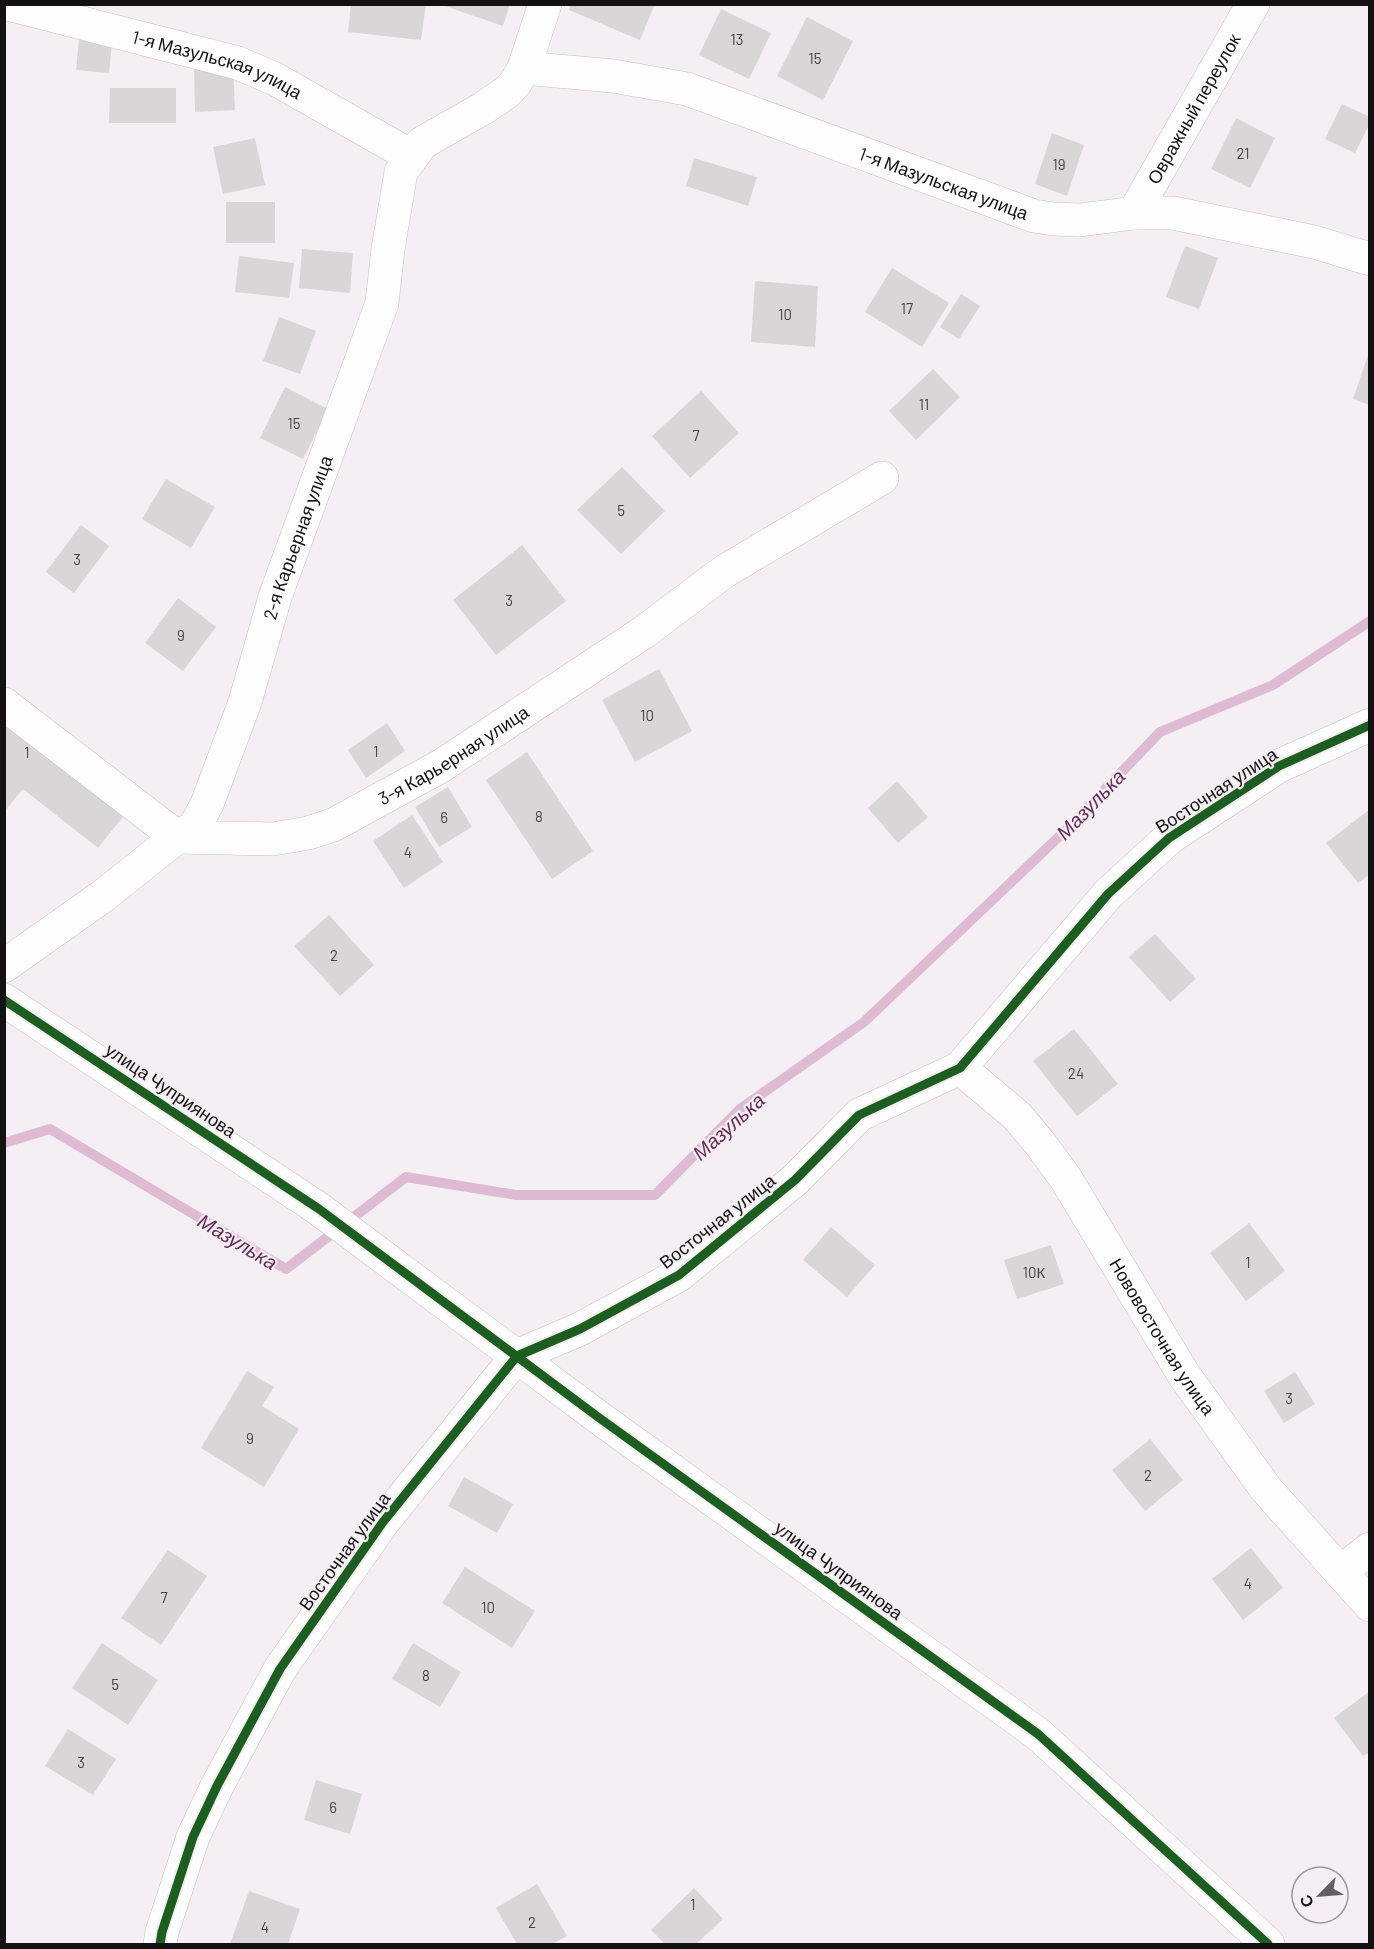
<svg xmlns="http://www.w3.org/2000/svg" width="1374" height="1949" viewBox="0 0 1374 1949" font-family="Barlow,sans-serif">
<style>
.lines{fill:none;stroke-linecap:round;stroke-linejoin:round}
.stream{stroke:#debbd3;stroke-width:10}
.building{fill:#d9d6d8}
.minor-casing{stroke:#c5c2c4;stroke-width:34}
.minor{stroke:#fdfdfd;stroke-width:33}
.cycleway-casing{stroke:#f5eef3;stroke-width:13}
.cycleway{stroke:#1b5e20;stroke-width:9}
.labels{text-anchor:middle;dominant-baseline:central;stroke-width:4.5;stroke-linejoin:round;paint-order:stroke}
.number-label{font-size:15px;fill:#464344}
.street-label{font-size:18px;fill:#131112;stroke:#f5eef3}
.water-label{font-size:20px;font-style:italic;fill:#632a55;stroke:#f5eef3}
</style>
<rect width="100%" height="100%" fill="#f4eff2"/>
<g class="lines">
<path class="stream" d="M 4,1143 L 50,1129 L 286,1269 L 406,1177 L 516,1195 L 655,1195 L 740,1109 L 864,1022 L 1067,829 L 1160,732 L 1273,685 L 1370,621"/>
</g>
<path class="building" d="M 351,4 L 426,4 L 421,40 L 348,32 Z
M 439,4 L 510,4 L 503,26 Z
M 571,4 L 655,4 L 640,40 L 569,10 Z
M 721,9 L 771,33 L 749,79 L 699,55 Z
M 807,17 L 853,41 L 823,100 L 777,76 Z
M 79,38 L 112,41 L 109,73 L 76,70 Z
M 233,67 L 235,110 L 195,112 L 194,68 Z
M 110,88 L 176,88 L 176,123 L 109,123 Z
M 1342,104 L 1370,117 L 1370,123 L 1355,153 L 1325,139 Z
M 1236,118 L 1275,138 L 1250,188 L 1211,169 Z
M 1052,133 L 1084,145 L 1067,196 L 1035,184 Z
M 255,138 L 265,185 L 223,194 L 213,147 Z
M 694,158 L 757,177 L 748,206 L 686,186 Z
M 226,202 L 275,202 L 275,243 L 226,243 Z
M 1185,246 L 1218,258 L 1199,309 L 1166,297 Z
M 302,249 L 353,253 L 350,293 L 299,288 Z
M 239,256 L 294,263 L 289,298 L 235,292 Z
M 892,268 L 949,303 L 922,347 L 865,312 Z
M 755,281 L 818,286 L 815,347 L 751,342 Z
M 961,294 L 980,306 L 959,339 L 940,327 Z
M 279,317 L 316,331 L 300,374 L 263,361 Z
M 1369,352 L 1370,352 L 1370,405 L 1353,399 Z
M 933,369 L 960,397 L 916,440 L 889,411 Z
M 285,387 L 328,409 L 303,459 L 260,438 Z
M 701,391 L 739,433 L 690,478 L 652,436 Z
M 622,467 L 665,511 L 621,554 L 577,510 Z
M 166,479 L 215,507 L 191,548 L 142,519 Z
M 81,525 L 109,546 L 74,593 L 46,572 Z
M 522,545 L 566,601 L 496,655 L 453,600 Z
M 178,598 L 216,627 L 183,671 L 145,643 Z
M 659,669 L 692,731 L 635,762 L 602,700 Z
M 4,716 L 126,813 L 98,848 L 23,789 L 4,812 Z
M 387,723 L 405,751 L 366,778 L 348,750 Z
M 527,752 L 593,851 L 552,879 L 486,780 Z
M 897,781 L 928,817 L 898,843 L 868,808 Z
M 448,787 L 472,827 L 439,847 L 415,807 Z
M 1370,809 L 1370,874 L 1358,883 L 1326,843 Z
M 412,815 L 443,862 L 404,888 L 373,841 Z
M 329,915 L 374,965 L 340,996 L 294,946 Z
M 1155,934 L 1196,979 L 1170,1002 L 1129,957 Z
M 1074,1029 L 1118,1084 L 1077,1116 L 1033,1061 Z
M 1249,1223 L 1285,1271 L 1246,1301 L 1210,1253 Z
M 831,1227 L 875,1265 L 847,1297 L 803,1260 Z
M 1051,1245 L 1064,1284 L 1017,1299 L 1004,1260 Z
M 247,1371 L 274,1387 L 262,1406 L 299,1429 L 264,1487 L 201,1448 Z
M 1295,1372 L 1315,1404 L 1284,1423 L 1264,1391 Z
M 1150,1439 L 1183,1480 L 1145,1511 L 1112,1470 Z
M 464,1477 L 513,1504 L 497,1533 L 448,1506 Z
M 1251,1548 L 1283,1588 L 1243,1620 L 1212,1579 Z
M 168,1550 L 207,1576 L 161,1645 L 121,1618 Z
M 465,1567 L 535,1611 L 512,1648 L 442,1603 Z
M 102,1643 L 158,1680 L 128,1725 L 72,1688 Z
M 413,1643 L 461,1672 L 440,1707 L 392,1679 Z
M 1370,1691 L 1370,1752 L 1363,1756 L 1334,1718 Z
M 68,1729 L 116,1759 L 93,1795 L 45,1766 Z
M 316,1780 L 362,1794 L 350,1834 L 304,1820 Z
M 537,1884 L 567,1936 L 552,1944 L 517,1944 L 496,1908 Z
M 694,1888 L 723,1919 L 696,1944 L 665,1944 L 651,1930 Z
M 249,1891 L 300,1909 L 288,1944 L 230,1944 Z"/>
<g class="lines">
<defs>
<g id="minor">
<path id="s1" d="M 8,4 L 238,63 L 275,79 L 411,156"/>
<path id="s2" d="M 524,68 L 613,76 L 687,89 L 1034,216 L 1054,219 L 1080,220 L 1134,213 L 1173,213 L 1314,242 L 1370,259"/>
<path id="s3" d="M 1134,213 L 1253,4"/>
<path d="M 4,704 L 177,837"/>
<path id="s4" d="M 177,837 L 273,839 L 308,833 L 333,825 L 441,766 L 644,632 L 725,571 L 882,478"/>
<path id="s5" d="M 4,966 L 103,896 L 177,837 L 194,828 L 207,804 L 245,702 L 275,597 L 382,303 L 388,249 L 401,172 L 422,143 L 482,109 L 507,92 L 516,82 L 524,68 L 545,4"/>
<path d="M 4,1000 L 319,1209 L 598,1417 L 1038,1734 L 1268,1944"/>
<path id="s6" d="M 960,1068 L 1017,1116 L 1042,1146 L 1066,1179 L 1184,1375 L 1266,1489 L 1370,1605"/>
<path d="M 1340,1572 L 1370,1549"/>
<path d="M 160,1944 L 162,1932 L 193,1837 L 217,1786 L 280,1669 L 383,1522 L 517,1356 L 580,1329 L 679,1275 L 795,1180 L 859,1115 L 960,1068 L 1108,894 L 1169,838 L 1279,766 L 1370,725"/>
</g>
</defs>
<use href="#minor" class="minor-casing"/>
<use href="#minor" class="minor"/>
<defs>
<path id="cycleway" d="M 4,1000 L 319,1209 L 598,1417 L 1038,1734 L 1268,1944
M 160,1944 L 162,1932 L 193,1837 L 217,1786 L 280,1669 L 383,1522 L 517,1356 L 580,1329 L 679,1275 L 795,1180 L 859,1115 L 960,1068 L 1108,894 L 1169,838 L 1279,766 L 1370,725"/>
</defs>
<use href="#cycleway" class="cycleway-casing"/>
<use href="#cycleway" class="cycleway"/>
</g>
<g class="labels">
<g class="number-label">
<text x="737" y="39">13</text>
<text x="815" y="58">15</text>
<text x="1243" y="153">21</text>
<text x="1059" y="164">19</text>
<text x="907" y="308">17</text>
<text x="785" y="314">10</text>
<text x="924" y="404">11</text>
<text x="294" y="423">15</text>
<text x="696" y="435">7</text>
<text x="621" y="510">5</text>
<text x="77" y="559">3</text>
<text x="509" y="600">3</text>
<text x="181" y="635">9</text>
<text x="647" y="715">10</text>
<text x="376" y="751">1</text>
<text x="27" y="752">1</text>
<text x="539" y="816">8</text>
<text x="444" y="817">6</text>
<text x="408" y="852">4</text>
<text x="334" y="955">2</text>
<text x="1076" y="1073">24</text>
<text x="1248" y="1262">1</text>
<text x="1034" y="1272">10К</text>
<text x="1289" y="1398">3</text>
<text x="250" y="1438">9</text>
<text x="1148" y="1475">2</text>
<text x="1248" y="1583">4</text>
<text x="164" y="1597">7</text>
<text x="488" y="1607">10</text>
<text x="426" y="1675">8</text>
<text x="115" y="1684">5</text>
<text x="81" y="1762">3</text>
<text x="333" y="1807">6</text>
<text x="693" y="1904">1</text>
<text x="532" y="1922">2</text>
<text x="265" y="1927">4</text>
</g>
<g class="street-label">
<text stroke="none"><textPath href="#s1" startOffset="218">1-я Мазульская улица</textPath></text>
<text stroke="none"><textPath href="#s3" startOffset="120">Овражный переулок</textPath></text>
<text stroke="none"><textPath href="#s2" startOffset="438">1-я Мазульская улица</textPath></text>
<text stroke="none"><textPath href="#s5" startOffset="544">2-я Карьерная улица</textPath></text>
<text stroke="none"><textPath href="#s4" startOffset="297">3-я Карьерная улица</textPath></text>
<text transform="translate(1216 790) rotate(-33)">Восточная улица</text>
<text transform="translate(171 1090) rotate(34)">улица Чуприянова</text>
<text transform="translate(717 1221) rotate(-38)">Восточная улица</text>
<text stroke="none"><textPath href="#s6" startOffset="339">Нововосточная улица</textPath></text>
<text transform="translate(344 1551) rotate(-54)">Восточная улица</text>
<text transform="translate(839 1570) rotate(36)">улица Чуприянова</text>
</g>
<g class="water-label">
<text transform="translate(1090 804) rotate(-46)">Мазулька</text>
<text transform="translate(728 1126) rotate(-42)">Мазулька</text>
<text transform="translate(238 1241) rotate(31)">Мазулька</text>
</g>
</g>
<rect width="1374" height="1949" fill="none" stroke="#131112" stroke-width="12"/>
<g transform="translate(1320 1895) rotate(245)"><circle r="28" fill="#f5eef3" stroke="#9b9699" stroke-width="1.5"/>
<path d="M0-4.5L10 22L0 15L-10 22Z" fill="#625f60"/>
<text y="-9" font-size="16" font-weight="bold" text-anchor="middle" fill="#131112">С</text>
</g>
</svg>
